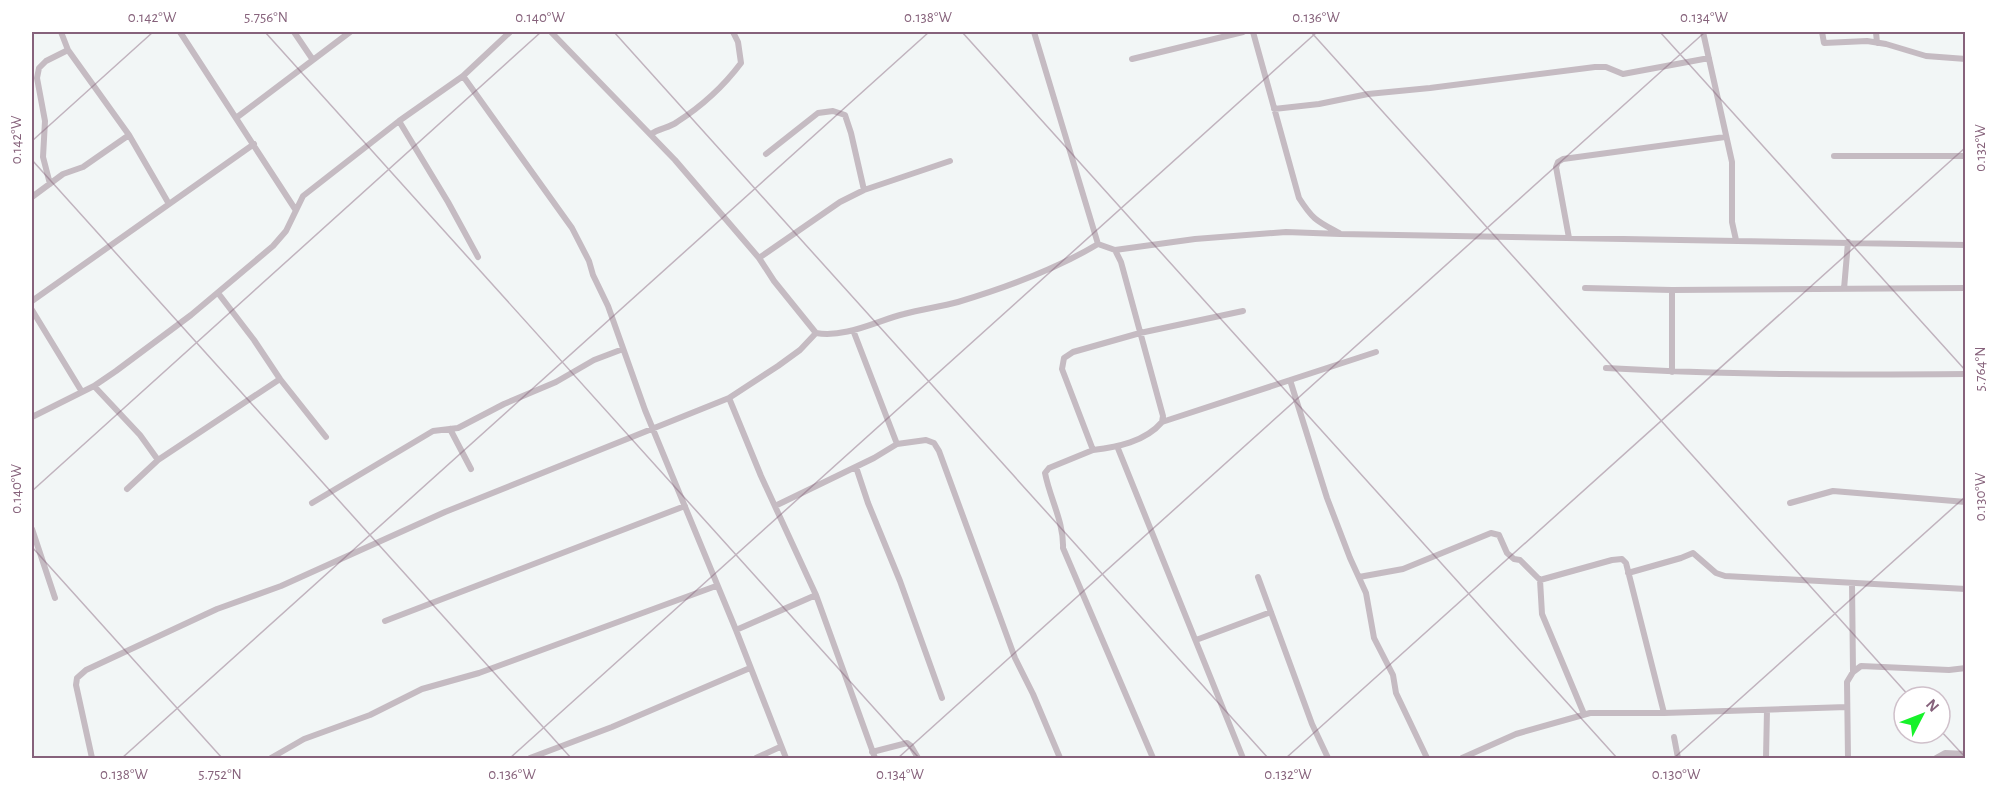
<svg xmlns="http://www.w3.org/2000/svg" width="1997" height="790" viewBox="0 0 1997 790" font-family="'Alegreya Sans',sans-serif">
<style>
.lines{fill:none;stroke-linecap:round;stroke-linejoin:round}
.minor{stroke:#c5bbc2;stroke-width:6}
.ticks{fill:none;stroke:#86627b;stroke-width:1.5;stroke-opacity:0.45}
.neatline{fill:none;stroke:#86627b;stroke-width:2}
.ticks-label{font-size:15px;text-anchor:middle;fill:#86627b}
</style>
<rect width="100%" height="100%" fill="#f2f6f6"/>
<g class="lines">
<path class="minor" d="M 61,32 L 68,50 L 129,135 L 169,204
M 180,32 L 295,209
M 294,32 L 313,60
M 551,32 L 675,160 L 759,258
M 1034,32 L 1098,244 L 1115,250 L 1121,262 L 1163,416 L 1162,422
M 1253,32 L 1299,198 C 1313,220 1317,221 1339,233
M 1703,32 L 1732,162 L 1732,222 L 1736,240
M 1822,32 L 1824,43 L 1867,41 L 1886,44 L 1926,56 L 1966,59
M 1876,32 L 1877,43
M 1132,59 L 1243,32
M 463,76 L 572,228 L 589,261 L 593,275 L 608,306 L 645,410 L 736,630 L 786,758
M 1274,109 L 1319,104 L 1368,94 L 1430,88 L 1595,67 L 1606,67 L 1623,74 L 1709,58
M 236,118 L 350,32
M 399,121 L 448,202 L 478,257
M 651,134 C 660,128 669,128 677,122 C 702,106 723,87 741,63 L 738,42 L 733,32
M 766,154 L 818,113 L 833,111 L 845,115 L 851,133 L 864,190
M 1834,156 L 1966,156
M 950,161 L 864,190 L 840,202 L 759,258 L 774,281 L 816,333 C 846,338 876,321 904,314 C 922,309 940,307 958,302 C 1005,288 1056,269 1098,244
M 50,184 L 43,157 L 45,121 L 37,78 L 39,68 L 46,61 L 68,50
M 32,197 L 63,174 L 83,167 L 129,135
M 1569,238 L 1556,167 L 1558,162 L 1563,159 L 1725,137
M 1115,250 L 1195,239 L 1286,232 L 1340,234 L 1966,245
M 1585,288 L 1672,290 L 1966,288
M 1844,289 L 1848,242
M 218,293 L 254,340 L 280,379 L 326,437
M 32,301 L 254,144
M 32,310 L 82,392
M 1243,311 L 1140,333 L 1073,352 L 1064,358 L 1062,369 L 1093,450 C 1117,447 1145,442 1162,422 L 1376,352
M 853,330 L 897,444
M 1606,368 C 1726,375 1846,375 1966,374
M 1672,372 L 1672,290
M 1290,380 L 1327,498 L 1350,558 L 1366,593 L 1374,638 L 1393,675 L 1396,693 L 1427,758
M 94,386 L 140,435 L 158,460
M 729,398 L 761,476 L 816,595 L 875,758
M 32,417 L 94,386 L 116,371 L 191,315 L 273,246 L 286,231 L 303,196 L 399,121 L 463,76 L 510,32
M 450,429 L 471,469
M 1117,446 L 1243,758
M 1093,450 L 1049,468 L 1045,473 C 1050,499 1064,522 1063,548 L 1153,758
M 856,467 L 868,503 L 900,581 L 942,698
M 127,489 L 158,460 L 280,379
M 312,503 L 433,431 L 458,428 L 504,404 L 556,382 L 594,360 L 623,349
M 1790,503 L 1833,491 L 1966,502
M 775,506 L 874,458 L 897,444 L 926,440 L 934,443 L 939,451 L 1015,658 L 1033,694 L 1060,758
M 32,529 L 55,598
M 1628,573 L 1681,558 L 1693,553 L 1716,573 L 1725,576 L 1966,589
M 1258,577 L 1312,724 L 1328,758
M 1359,577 L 1403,569 L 1491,533 L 1499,535 L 1507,553 L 1514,559 L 1520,560 L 1540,580 L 1612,560 L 1622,559 L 1626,563 L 1664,713
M 1540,580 L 1542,614 L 1584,714
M 1852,583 L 1853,672
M 385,621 L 685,506
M 736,630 L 816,595
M 1196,640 L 1271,612
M 1674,737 L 1678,758
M 872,752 L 907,743 L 911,746 L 918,758
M 92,758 L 76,685 L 77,678 L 86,670 L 217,609 L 281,586 L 445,512 L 729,398 L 778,366 L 800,350 L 816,333
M 271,758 L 304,739 L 370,715 L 422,689 L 479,673 L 716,586
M 530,758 L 612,727 L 750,668
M 756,758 L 780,747
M 1462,758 L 1516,734 L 1590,713 L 1664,713 L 1847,707
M 1766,758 L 1767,710
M 1848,758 L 1847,682 L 1853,672 L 1861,666 L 1949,670 L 1966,668
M 1936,758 L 1945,753 L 1966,754"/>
</g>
<path class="ticks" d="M 265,32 L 919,758M 614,32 L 1268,758M 962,32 L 1617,758M 1311,32 L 1910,697M 1660,32 L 1966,371M 32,141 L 153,32M 32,160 L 571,758M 32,491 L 541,32M 32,547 L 222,758M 1940,730 L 1966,758M 122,758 L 929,32M 510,758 L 1317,32M 898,758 L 1705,32M 1286,758 L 1966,147M 1674,758 L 1966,496"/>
<rect width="1997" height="790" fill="none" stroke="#ffffff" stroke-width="66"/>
<g transform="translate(1922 715) rotate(48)"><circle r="28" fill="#ffffff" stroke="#cfc0ca" stroke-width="1.5"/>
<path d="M0-4.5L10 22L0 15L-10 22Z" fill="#16f22a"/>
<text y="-9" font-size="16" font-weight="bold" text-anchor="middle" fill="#86627b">N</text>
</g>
<rect x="33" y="33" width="1931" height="724" class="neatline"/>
<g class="ticks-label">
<text x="152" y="22">0.142°W</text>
<text x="266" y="22">5.756°N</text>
<text x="540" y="22">0.140°W</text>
<text x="928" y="22">0.138°W</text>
<text x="1316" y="22">0.136°W</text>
<text x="1704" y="22">0.134°W</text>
<text transform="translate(16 140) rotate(-90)" y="5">0.142°W</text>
<text transform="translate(1980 148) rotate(-90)" y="5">0.132°W</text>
<text transform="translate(1980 369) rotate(-90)" y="5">5.764°N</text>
<text transform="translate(16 489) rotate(-90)" y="5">0.140°W</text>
<text transform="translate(1980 497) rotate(-90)" y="5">0.130°W</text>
<text x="124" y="779">0.138°W</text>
<text x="220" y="779">5.752°N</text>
<text x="512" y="779">0.136°W</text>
<text x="900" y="779">0.134°W</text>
<text x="1288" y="779">0.132°W</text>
<text x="1676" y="779">0.130°W</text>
</g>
</svg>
